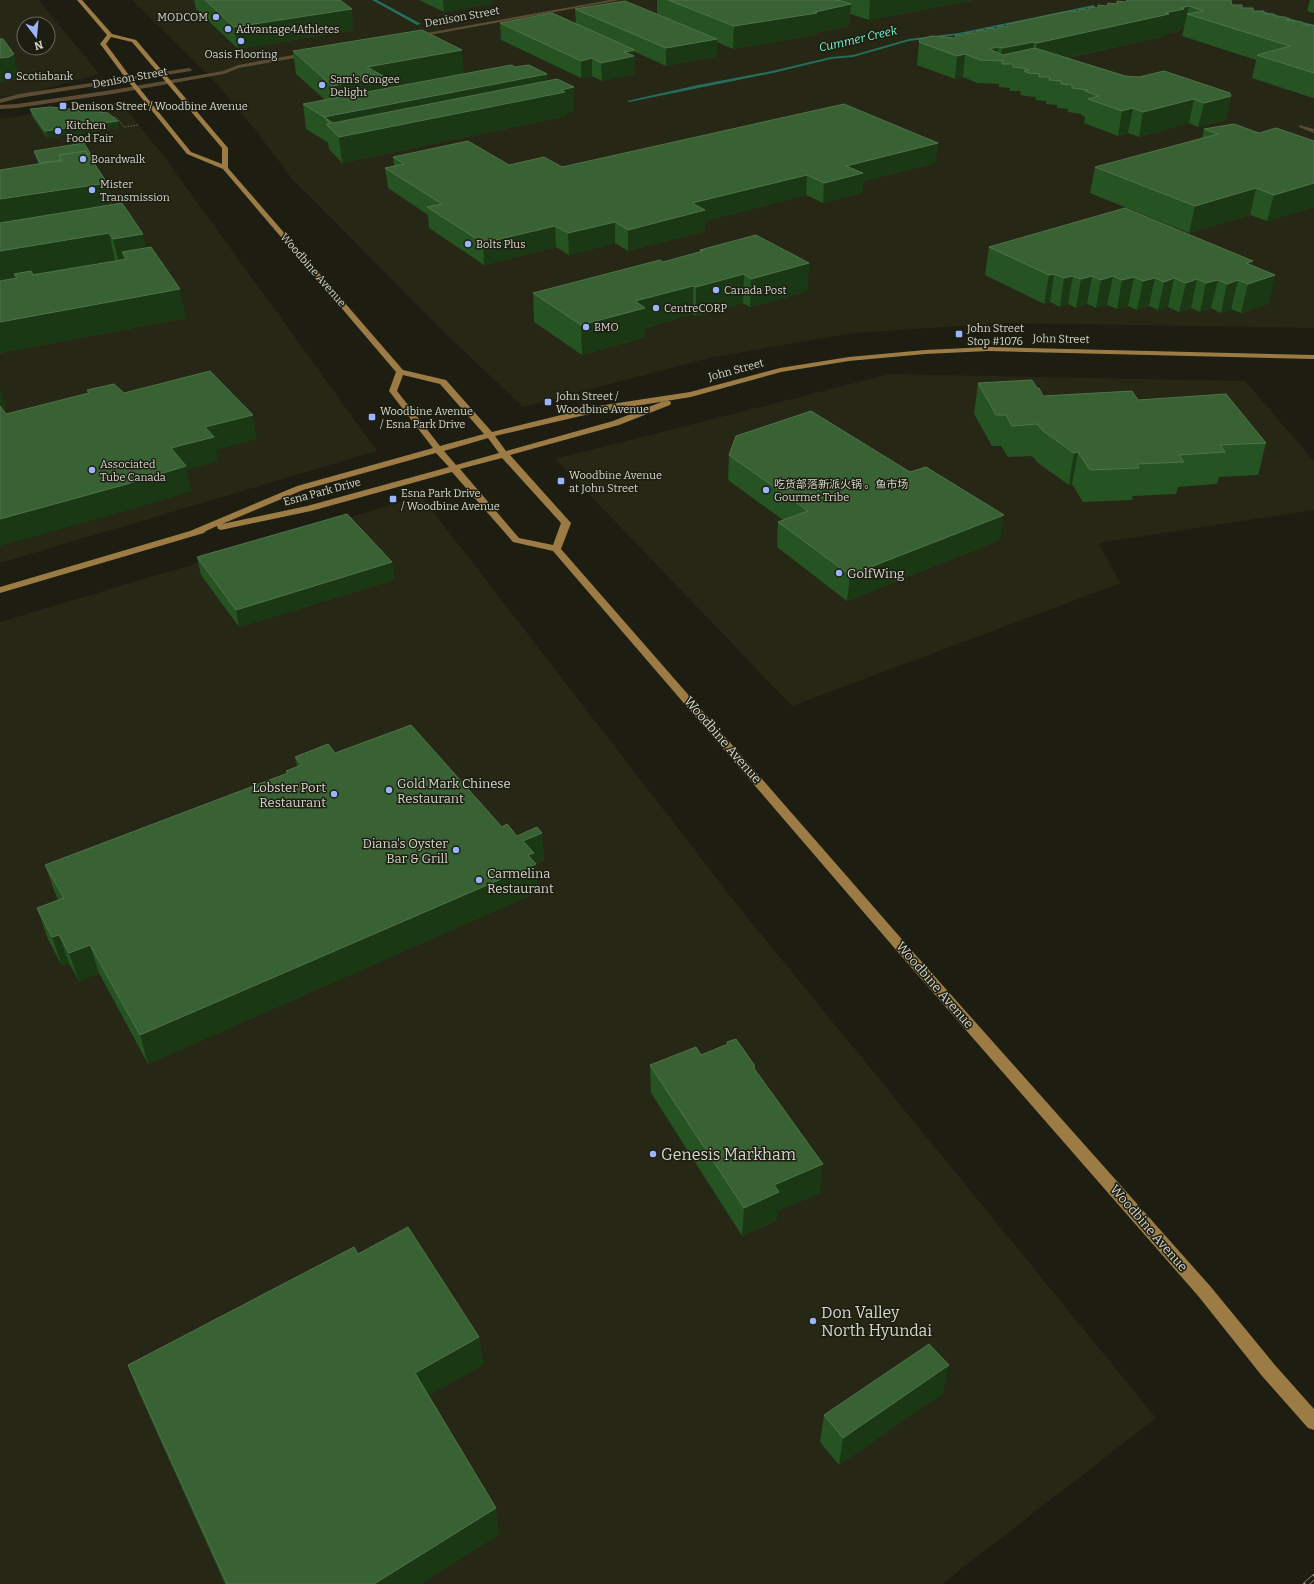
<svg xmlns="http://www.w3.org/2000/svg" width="1314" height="1584" viewBox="0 0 1314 1584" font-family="Bitter,'Noto Sans SC',serif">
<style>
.built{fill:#262714;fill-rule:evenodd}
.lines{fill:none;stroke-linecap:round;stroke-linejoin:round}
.stream{fill:#246e5c;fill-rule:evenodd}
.path{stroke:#6a6b61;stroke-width:1;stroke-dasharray:1.5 1.5;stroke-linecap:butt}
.minor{fill:#5c4c33;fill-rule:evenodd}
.major{fill:#9c7b45;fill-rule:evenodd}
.rail-casing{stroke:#8e8f85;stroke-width:5.5}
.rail{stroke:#1d1e11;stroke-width:4;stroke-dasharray:12;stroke-linecap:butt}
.wall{fill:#255322;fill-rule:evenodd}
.shaded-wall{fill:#1a3813}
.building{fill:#386134;stroke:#51734c}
.poi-dot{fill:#9ab5fd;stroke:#1d1e11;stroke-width:1.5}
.labels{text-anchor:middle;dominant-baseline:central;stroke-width:3;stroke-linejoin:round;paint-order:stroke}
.far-poi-label{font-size:11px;fill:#d5d6ce;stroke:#1d1e11;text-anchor:start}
.far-street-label{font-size:11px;fill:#d5d6ce;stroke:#1d1e11}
.far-water-label{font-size:12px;font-style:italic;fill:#74f8d6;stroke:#1d1e11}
.poi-label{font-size:13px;fill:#d5d6ce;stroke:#1d1e11;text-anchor:start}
.street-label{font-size:13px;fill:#d5d6ce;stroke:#1d1e11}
.near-poi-label{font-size:16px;fill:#d5d6ce;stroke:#1d1e11;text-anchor:start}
</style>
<rect width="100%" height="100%" fill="#1d1e11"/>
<path class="built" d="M 0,0 L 39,0 L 99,74 L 30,93 L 0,97 ZM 24,24 L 48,24 L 48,48 L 24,48 Z
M 132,0 L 1314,0 L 1314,328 L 1007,323 L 853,333 L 709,358 L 523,407 L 452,340 L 292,179 L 257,132 L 214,81 Z
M 99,103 L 121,103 L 163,155 L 377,451 L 0,563 L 0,119 Z
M 890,374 L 1245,381 L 1314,461 L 1314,510 L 1098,543 L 1121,583 L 792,706 L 555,459 Z
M 421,496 L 738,906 L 1156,1418 L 942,1584 L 0,1584 L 0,622 Z"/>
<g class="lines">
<path class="stream" d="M 372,0 L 377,0 L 421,24 L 417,25 Z
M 1094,5 L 1095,7 L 959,35 L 909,41 L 853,57 L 831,59 L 773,73 L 629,102 L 627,101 L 698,85 L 772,71 L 831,57 L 853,55 L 909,39 L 959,33 Z
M 1262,11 L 1314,25 L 1314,27 L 1262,13 Z"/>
<path class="path" d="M 111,117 L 117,118 L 124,127 L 138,125"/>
<path class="minor" d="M 610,0 L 620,0 L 413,38 L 410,36 Z
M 310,52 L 313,54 L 312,55 L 239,68 L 224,74 L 112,94 L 17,108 L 0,109 L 0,105 L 17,104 L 112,90 L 223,71 L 238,65 Z
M 189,68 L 192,70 L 191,71 L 19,98 L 0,103 L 0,99 L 19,94 Z
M 1299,125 L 1314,129 L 1314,133 L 1299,127 Z"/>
<path class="major" d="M 77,0 L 82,0 L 112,34 L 136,40 L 228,148 L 228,168 L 403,370 L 446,380 L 492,432 L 598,406 L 690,392 L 780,368 L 849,357 L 925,350 L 988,347 L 1314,355 L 1314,359 L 988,351 L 925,354 L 849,361 L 781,372 L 691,397 L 598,412 L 495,436 L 506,451 L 613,421 L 664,401 L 670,401 L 671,403 L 670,405 L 619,425 L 510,455 L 571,523 L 561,549 L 913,952 L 1211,1287 L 1274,1364 L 1314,1409 L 1314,1430 L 1308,1428 L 1262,1376 L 1199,1297 L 903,958 L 553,551 L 513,542 L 452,472 L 311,511 L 221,530 L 218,529 L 217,526 L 206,531 L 204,533 L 0,593 L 0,587 L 190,531 L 297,486 L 433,448 L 389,391 L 396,372 L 223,169 L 187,154 L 127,80 L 101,45 L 100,44 L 107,35 ZM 111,37 L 132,42 L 222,148 L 222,164 L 191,152 L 131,78 L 106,44 ZM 403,375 L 440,384 L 484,434 L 440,446 L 397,391 ZM 488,438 L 499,453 L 456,465 L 444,451 ZM 436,453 L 449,467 L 307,506 L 222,524 L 303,490 ZM 502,458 L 561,523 L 553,545 L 519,538 L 460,469 Z"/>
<defs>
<path id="rail" d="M 1306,1584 L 1314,1577"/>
</defs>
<use href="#rail" class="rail-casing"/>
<use href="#rail" class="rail"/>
</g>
<path class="wall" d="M 194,0 L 340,0 L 354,30 L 238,49 L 196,9 Z
M 419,0 L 492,0 L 492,4 L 444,12 Z
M 657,0 L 973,0 L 869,20 L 850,14 L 849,26 L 816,33 L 816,35 L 733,49 L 717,42 L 717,56 L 666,66 L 635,52 L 635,68 L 634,68 L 634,74 L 602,81 L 592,76 L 581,78 L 501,40 L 500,23 L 576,24 L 575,9 L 657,14 Z
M 1310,0 L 1314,0 L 1314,13 L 1307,11 Z
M 1126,2 L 1232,5 L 1275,17 L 1290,19 L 1290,20 L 1314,28 L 1314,98 L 1310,97 L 1252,78 L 1256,60 L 1182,36 L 1184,28 L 1180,29 L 1180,31 L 1165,34 L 1165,36 L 1067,58 L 1125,76 L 1231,96 L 1226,120 L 1198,127 L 1189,123 L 1139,137 L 1128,133 L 1118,136 L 1084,123 L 1085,117 L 1081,115 L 1081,114 L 1068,112 L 1068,109 L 1057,108 L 1057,105 L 1046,104 L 1046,101 L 1035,100 L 1036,97 L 1025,96 L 1020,95 L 1021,91 L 1009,91 L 1010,88 L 999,87 L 999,84 L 977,83 L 963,77 L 955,79 L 917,65 L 919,42 L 955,38 Z
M 293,51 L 464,73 L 384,88 L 384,89 L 547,81 L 574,87 L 574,111 L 566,113 L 566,116 L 342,163 L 329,149 L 328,143 L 327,142 L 306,129 L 303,104 L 325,100 L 296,74 Z
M 30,109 L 119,128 L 47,138 L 32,116 Z
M 1204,129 L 1259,133 L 1314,141 L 1314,207 L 1267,221 L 1250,215 L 1189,233 L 1090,193 L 1095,167 L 1202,138 Z
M 938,143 L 935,163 L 863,181 L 862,193 L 823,203 L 806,195 L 705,221 L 705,231 L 628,251 L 615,243 L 569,255 L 556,247 L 484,265 L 429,228 L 428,215 L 388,188 L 385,168 L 394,166 L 393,157 L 509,165 L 562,167 Z
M 34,151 L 93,162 L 107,183 L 112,205 L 146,248 L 186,318 L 0,353 L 0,281 L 15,279 L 15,278 L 0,280 L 0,170 L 39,164 L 36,158 ZM 115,260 L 116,261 L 33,275 Z
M 989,247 L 1252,266 L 1275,275 L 1268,304 L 1241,313 L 1231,309 L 1221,313 L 1211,308 L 1200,312 L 1191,308 L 1179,312 L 1168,307 L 1158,310 L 1149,306 L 1137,310 L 1128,306 L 1117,309 L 1107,305 L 1096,308 L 1087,304 L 1076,308 L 1068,304 L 1060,307 L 1050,302 L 1044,304 L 985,275 Z
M 700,250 L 809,263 L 807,291 L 750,307 L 743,303 L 696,316 L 693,314 L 645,328 L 645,337 L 582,355 L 534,322 L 533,293 L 663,262 L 700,252 Z
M 978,383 L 1043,396 L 1138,400 L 1266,443 L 1258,475 L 1219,477 L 1217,484 L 1178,487 L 1176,494 L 1133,496 L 1132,500 L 1083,502 L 1072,484 L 1069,485 L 1038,463 L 1032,456 L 1008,457 L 1001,446 L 992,446 L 974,414 Z
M 729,455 L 910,472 L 1000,540 L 847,601 L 777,547 L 778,522 L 783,520 L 728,480 Z
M 197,557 L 392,562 L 394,580 L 239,627 L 201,575 Z
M 335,753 L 502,827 L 517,836 L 542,833 L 544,861 L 536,864 L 538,892 L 148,1064 L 99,973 L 79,981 L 69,963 L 62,966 L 47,937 L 37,908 L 58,900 L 55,893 L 45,865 L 287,774 L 286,771 L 297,767 L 295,757 Z
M 727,1042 L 755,1066 L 755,1070 L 820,1193 L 777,1211 L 776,1221 L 742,1236 L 651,1093 L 650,1065 L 701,1055 L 727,1045 Z
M 358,1254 L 479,1337 L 483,1365 L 428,1396 L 499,1534 L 421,1584 L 225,1584 L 139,1393 L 128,1365 Z
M 943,1393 L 839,1465 L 820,1442 L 824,1415 Z"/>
<path class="shaded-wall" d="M 443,0 L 492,0 L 492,4 L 444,12 Z
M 870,0 L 973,0 L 869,20 Z
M 851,4 L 849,26 L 816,33 L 816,35 L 733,49 L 734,26 L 815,12 Z
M 1189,6 L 1187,15 L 1187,14 L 1184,28 L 1180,29 L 1180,31 L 1165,34 L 1165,36 L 1033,65 L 1037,43 L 1165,13 L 1181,8 Z
M 352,9 L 354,30 L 238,49 L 234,27 Z
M 717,39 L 717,56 L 666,66 L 666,48 Z
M 1034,42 L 1030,64 L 1013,64 L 1003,61 L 1000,60 L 1002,48 Z
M 998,47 L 997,60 L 989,49 Z
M 462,50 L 464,73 L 384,88 L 386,100 L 335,110 L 332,86 L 367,67 Z
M 635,50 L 635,68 L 634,68 L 634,74 L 602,81 L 601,63 L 624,52 Z
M 14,54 L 19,77 L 15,80 L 0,82 L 0,58 Z
M 965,54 L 963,77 L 955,79 L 957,56 Z
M 592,58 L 592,76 L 581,78 L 581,61 Z
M 547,74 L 548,96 L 561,90 L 574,87 L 574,111 L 566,113 L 566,116 L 342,163 L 339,137 L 330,124 L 324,117 Z
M 1231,96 L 1226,120 L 1198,127 L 1204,103 Z
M 1194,99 L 1189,123 L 1139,137 L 1143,112 Z
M 1133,108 L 1128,133 L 1118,136 L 1122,111 Z
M 118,121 L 119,128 L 47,138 L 45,131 Z
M 938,143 L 935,163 L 863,181 L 862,193 L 823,203 L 824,183 L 846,166 Z
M 91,155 L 93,162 L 70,158 Z
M 807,175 L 806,195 L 705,221 L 705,231 L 628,251 L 628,230 L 692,203 Z
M 107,183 L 113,209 L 0,227 L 0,199 Z
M 1314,183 L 1314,207 L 1267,221 L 1274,195 Z
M 1256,188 L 1250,215 L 1189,233 L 1195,206 Z
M 615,222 L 615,243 L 569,255 L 568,233 Z
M 555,226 L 556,247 L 484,265 L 483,243 Z
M 109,233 L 115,260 L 16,277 L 14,274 L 15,278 L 0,280 L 0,251 Z
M 143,234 L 149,262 L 127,259 L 122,252 L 125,266 L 120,267 L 113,239 Z
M 1253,261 L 1247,284 L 1246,263 Z
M 809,263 L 807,291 L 750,307 L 751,279 Z
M 744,274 L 743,303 L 696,316 L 696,287 Z
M 1054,274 L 1050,302 L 1044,304 L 1049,275 Z
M 1275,275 L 1268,304 L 1241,313 L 1248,284 Z
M 1073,276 L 1068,304 L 1060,307 L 1064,278 Z
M 1092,276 L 1087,304 L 1076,308 L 1081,279 Z
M 1113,276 L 1107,305 L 1096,308 L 1101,280 Z
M 1134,277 L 1128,306 L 1117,309 L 1122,280 Z
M 1155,278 L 1149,306 L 1137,310 L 1143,281 Z
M 1174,278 L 1168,307 L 1158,310 L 1164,282 Z
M 1197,279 L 1191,308 L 1179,312 L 1186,283 Z
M 1218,280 L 1211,308 L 1200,312 L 1206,283 Z
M 1238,280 L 1231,309 L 1221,313 L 1227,284 Z
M 693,286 L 693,314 L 645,328 L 645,337 L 582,355 L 581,325 L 635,301 Z
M 180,289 L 186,318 L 0,353 L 0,322 Z
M 0,389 L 6,409 L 0,410 Z
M 253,415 L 257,439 L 216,450 L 218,461 L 187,470 L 192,491 L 133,509 L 0,546 L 0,519 L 171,448 L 205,427 Z
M 1078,452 L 1072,484 L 1069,485 L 1074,453 Z
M 1004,515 L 1000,540 L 847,601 L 850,575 Z
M 392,562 L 394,580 L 239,627 L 236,610 Z
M 542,833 L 544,861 L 536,864 L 538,892 L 148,1064 L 140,1035 L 523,841 Z
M 59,935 L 69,963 L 62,966 L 52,937 Z
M 90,945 L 99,973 L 79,981 L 69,953 Z
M 823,1164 L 820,1193 L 777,1211 L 776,1221 L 742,1236 L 744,1208 L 774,1185 Z
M 479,1337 L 483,1365 L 420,1401 L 415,1373 Z
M 949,1365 L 943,1393 L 839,1465 L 843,1438 Z
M 496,1508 L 499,1534 L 421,1584 L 374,1584 Z"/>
<path class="building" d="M 205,0 L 340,0 L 352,9 L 234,27 Z
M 668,0 L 838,0 L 851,4 L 815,12 L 817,13 L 734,26 Z
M 1127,0 L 1231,0 L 1232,5 L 1242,5 L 1242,8 L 1253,8 L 1253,11 L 1264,11 L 1264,14 L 1274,14 L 1275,17 L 1285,17 L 1290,19 L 1286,20 L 1302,22 L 1303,25 L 1313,25 L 1314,28 L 1314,73 L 1257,55 L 1290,46 L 1187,14 L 1204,11 L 1189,6 L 1181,8 L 1184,9 L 1165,13 L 1169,14 L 1037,43 L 1034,42 L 1002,48 L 998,47 L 989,49 L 1003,55 L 1035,48 L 1125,76 L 1139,77 L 1164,71 L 1230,93 L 1231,96 L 1204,103 L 1194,99 L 1143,112 L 1133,108 L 1122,111 L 1088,99 L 1099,96 L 1085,91 L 1088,90 L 1072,88 L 1072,85 L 1061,84 L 1061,81 L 1049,80 L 1050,77 L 1039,77 L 1039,74 L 1028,73 L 1024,71 L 1029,70 L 1023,68 L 1013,67 L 1013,64 L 1002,64 L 1003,61 L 980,60 L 965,54 L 957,56 L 919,42 L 920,39 L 932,36 L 955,38 L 956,35 L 965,35 L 966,33 L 976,33 L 977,30 L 987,31 L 987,28 L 997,29 L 998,26 L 1007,27 L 1008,24 L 1069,11 L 1079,12 L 1079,9 L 1088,10 L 1089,7 L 1098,8 L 1098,5 L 1107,6 L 1108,3 L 1117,4 L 1117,1 L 1126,2 Z
M 625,1 L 717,39 L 666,48 L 575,9 Z
M 552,13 L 635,50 L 624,52 L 634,56 L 601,63 L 592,58 L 581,61 L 500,23 Z
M 422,30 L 462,50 L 367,67 L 383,76 L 332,86 L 293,51 Z
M 0,39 L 3,39 L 14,54 L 9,57 L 0,58 Z
M 511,65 L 515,67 L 529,65 L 547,74 L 324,117 L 333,123 L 557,79 L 574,87 L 561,90 L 565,92 L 339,137 L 326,124 L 330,124 L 324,117 L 303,104 Z
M 844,104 L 938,143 L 846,166 L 863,173 L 824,183 L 807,175 L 692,203 L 705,210 L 628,230 L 615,222 L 568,233 L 555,226 L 483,243 L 427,207 L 442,204 L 385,168 L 404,164 L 393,157 L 468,141 L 509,165 L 544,157 L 562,167 Z
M 51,107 L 108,113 L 118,121 L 45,131 L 30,109 Z
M 1234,124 L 1259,133 L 1276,128 L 1314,141 L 1314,183 L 1274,195 L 1256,188 L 1195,206 L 1095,167 L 1218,134 L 1204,129 Z
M 84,143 L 91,155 L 88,155 L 86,151 L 59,155 L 61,161 L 50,162 L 49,161 L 40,163 L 34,151 Z
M 86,151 L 107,183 L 0,199 L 0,170 L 63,160 L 59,155 Z
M 122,203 L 143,234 L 113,239 L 109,233 L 0,251 L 0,223 Z
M 1125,208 L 1253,261 L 1246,263 L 1275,275 L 1248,284 L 1238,280 L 1227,284 L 1218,280 L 1206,283 L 1197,279 L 1186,283 L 1174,278 L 1164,282 L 1155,278 L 1143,281 L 1134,277 L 1122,280 L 1113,276 L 1101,280 L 1092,276 L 1081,279 L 1073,276 L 1064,278 L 1054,274 L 1049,275 L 989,247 Z
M 756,235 L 809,263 L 751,279 L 744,274 L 696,287 L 693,286 L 635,301 L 645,308 L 581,325 L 533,293 L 660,260 L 663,262 L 703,251 L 700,250 Z
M 151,247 L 180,289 L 0,322 L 0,281 L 17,278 L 14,274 L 31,271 L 33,275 L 127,259 L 122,252 Z
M 210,371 L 253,415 L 205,427 L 214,437 L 171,448 L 186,466 L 127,484 L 0,519 L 0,406 L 6,414 L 89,393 L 87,390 L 114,384 L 124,393 Z
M 1032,380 L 1037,388 L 1039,388 L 1043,396 L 1132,391 L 1138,400 L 1226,394 L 1266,443 L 1220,445 L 1225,452 L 1179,455 L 1184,462 L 1137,464 L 1139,468 L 1090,470 L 1078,452 L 1074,453 L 1043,431 L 1037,424 L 1012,426 L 1006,415 L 996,415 L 978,383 Z
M 811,411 L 910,472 L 926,467 L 1004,515 L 850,575 L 778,522 L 808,511 L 729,455 L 736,436 Z
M 347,514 L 392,562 L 236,610 L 197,557 Z
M 411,725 L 502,827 L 507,824 L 517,836 L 537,827 L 542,833 L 523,841 L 534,853 L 528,855 L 536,864 L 140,1035 L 90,945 L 69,953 L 59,935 L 52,937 L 37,908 L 64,898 L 45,865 L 288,773 L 286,771 L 302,765 L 295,757 L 328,744 L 335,753 Z
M 736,1039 L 755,1066 L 753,1067 L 823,1164 L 774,1185 L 779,1192 L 744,1208 L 650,1065 L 696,1047 L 701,1055 L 728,1044 L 727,1042 Z
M 408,1227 L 479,1337 L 415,1373 L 496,1508 L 374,1584 L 227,1584 L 128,1365 L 354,1247 L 358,1254 Z
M 929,1344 L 949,1365 L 843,1438 L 824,1415 Z"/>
<g class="poi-dot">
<circle cx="216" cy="17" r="4"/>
<circle cx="228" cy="29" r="4"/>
<circle cx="241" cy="41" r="4"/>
<circle cx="8" cy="76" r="4"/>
<circle cx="322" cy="85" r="4"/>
<rect x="59" y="102" width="8" height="8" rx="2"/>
<circle cx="58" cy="131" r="4"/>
<circle cx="83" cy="159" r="4"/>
<circle cx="92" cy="190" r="4"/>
<circle cx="468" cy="244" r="4"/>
<circle cx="716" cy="290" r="4"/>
<circle cx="656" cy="308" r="4"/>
<circle cx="586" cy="327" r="4"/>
<rect x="955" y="330" width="8" height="8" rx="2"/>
<rect x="544" y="398" width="8" height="8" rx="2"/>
<rect x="368" y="413" width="8" height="8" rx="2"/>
<circle cx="92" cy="470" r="4"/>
<rect x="557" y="477" width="8" height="8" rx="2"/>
<circle cx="766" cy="490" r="4"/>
<rect x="389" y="495" width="8" height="8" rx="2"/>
<circle cx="839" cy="573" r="4"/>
<circle cx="389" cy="790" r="4"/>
<circle cx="334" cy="794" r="4"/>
<circle cx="456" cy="850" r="4"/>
<circle cx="479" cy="880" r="4"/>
<circle cx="653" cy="1154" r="4"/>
<circle cx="813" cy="1321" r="4"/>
</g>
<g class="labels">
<g class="far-poi-label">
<text x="208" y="17" text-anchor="end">MODCOM</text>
<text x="236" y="29">Advantage4Athletes</text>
<text x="241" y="54" text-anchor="middle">Oasis Flooring</text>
<text x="16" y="76">Scotiabank</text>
<text x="330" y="79">Sam's Congee<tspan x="330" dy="13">Delight</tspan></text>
<text x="71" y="106">Denison Street / Woodbine Avenue</text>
<text x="66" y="125">Kitchen<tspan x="66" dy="13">Food Fair</tspan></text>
<text x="91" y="159">Boardwalk</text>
<text x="100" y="184">Mister<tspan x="100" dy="13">Transmission</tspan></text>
<text x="476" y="244">Bolts Plus</text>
<text x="724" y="290">Canada Post</text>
<text x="664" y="308">CentreCORP</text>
<text x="594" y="327">BMO</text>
<text x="967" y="328">John Street<tspan x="967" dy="13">Stop #1076</tspan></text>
<text x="556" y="396">John Street /<tspan x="556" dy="13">Woodbine Avenue</tspan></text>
<text x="380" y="411">Woodbine Avenue<tspan x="380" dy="13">/ Esna Park Drive</tspan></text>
<text x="100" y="464">Associated<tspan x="100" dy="13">Tube Canada</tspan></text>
<text x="569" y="475">Woodbine Avenue<tspan x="569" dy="13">at John Street</tspan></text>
<text x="774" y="484">吃货部落新派火锅 。鱼市场<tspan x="774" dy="13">Gourmet Tribe</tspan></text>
<text x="401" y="493">Esna Park Drive<tspan x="401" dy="13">/ Woodbine Avenue</tspan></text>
</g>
<g class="far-street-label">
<text transform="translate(462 17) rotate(-10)">Denison Street</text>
<text transform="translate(130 78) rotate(-10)">Denison Street</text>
<text transform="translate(313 270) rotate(49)">Woodbine Avenue</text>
<text transform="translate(1061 339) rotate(1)">John Street</text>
<text transform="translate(736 370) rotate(-15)">John Street</text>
<text transform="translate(322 492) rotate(-15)">Esna Park Drive</text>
</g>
<g class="far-water-label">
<text transform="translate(858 39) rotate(-13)">Cummer Creek</text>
</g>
<g class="poi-label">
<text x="847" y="573">GolfWing</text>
<text x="397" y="783">Gold Mark Chinese<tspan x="397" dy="15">Restaurant</tspan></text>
<text x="326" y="787" text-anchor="end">Lobster Port<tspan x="326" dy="15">Restaurant</tspan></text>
<text x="448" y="843" text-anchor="end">Diana's Oyster<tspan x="448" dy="15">Bar &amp; Grill</tspan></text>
<text x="487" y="873">Carmelina<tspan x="487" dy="15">Restaurant</tspan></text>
</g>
<g class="street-label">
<text transform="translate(723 740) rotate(49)">Woodbine Avenue</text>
<text transform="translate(935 985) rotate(49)">Woodbine Avenue</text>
<text transform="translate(1149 1228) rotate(49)">Woodbine Avenue</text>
</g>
<g class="near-poi-label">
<text x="661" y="1154">Genesis Markham</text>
<text x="821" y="1312">Don Valley<tspan x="821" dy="18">North Hyundai</tspan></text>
</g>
</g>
<g transform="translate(36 36) rotate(164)"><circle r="19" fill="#1d1e11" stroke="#67685d"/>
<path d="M0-3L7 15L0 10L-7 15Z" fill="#9ab5fd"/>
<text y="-6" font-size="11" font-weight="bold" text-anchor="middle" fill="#d5d6ce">N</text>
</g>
</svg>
